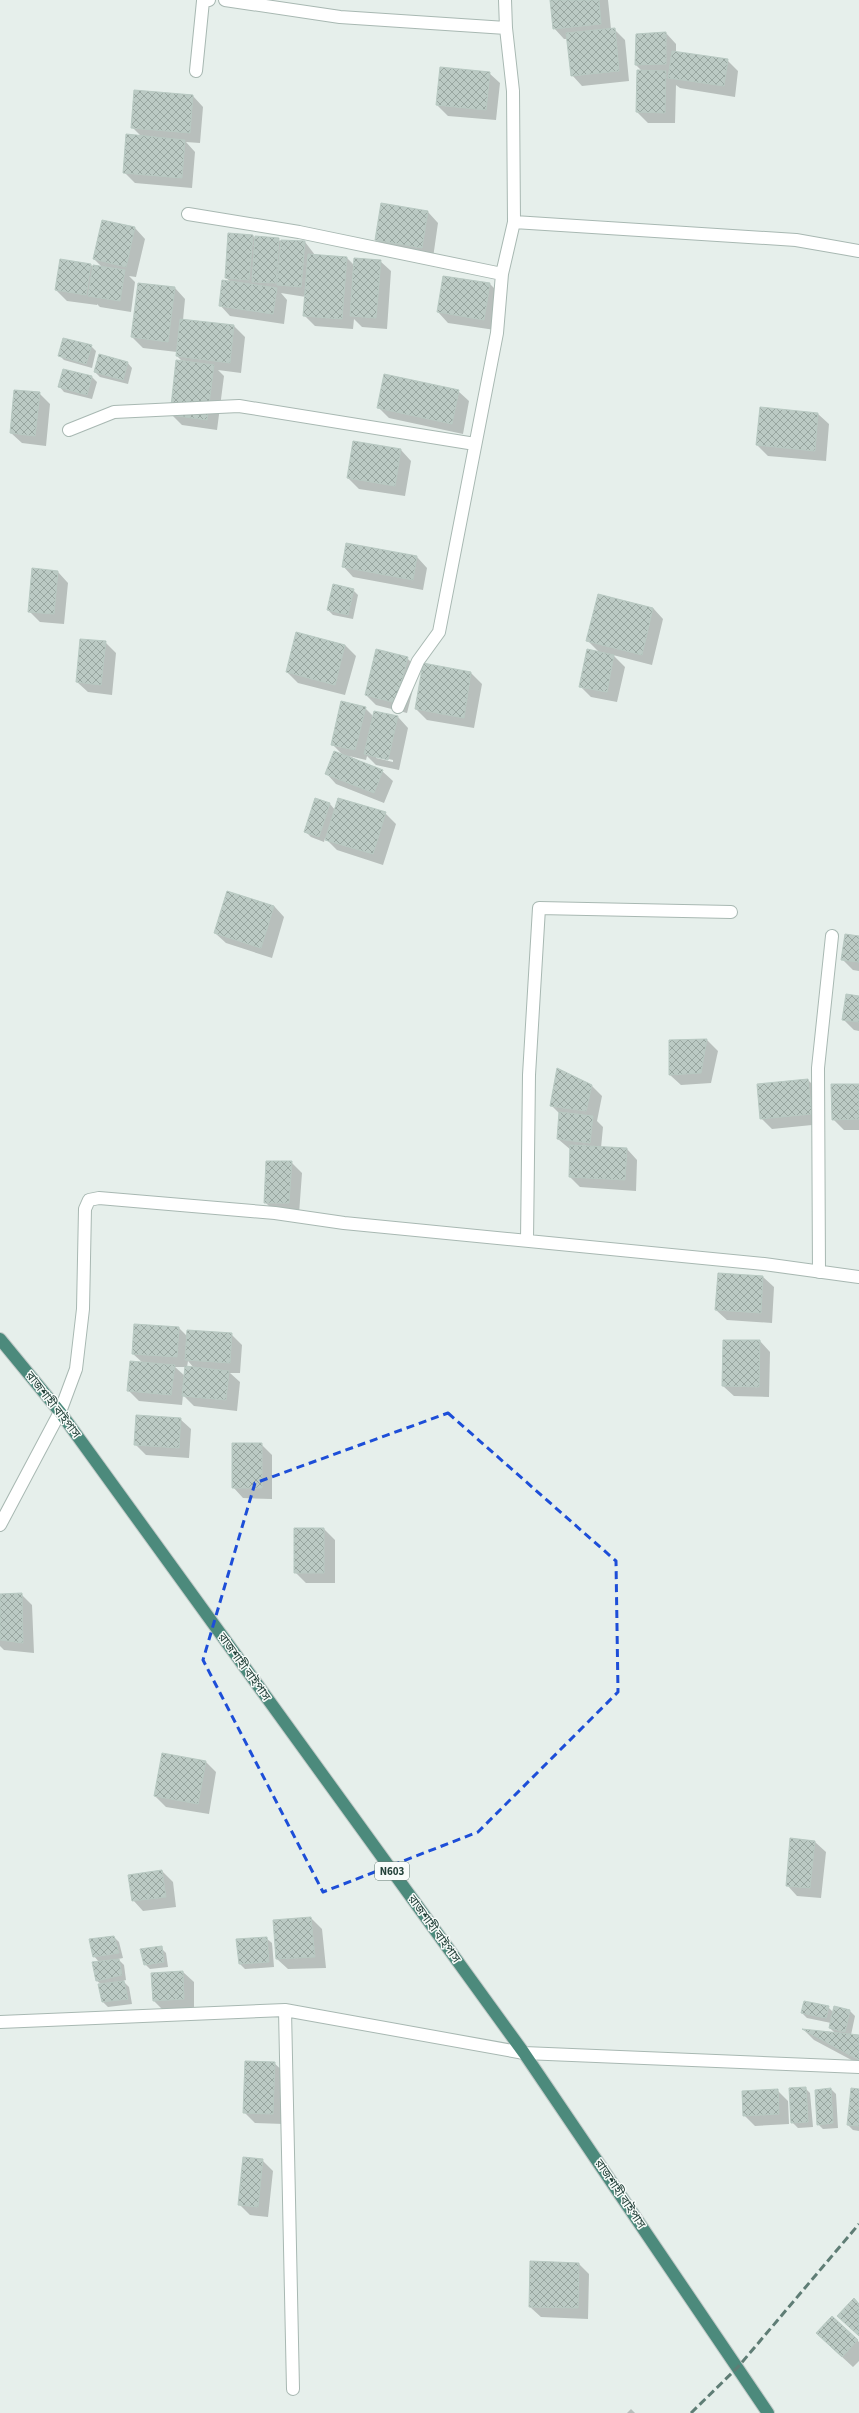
<svg xmlns="http://www.w3.org/2000/svg" width="859" height="2413" viewBox="0 0 859 2413" font-family="'Source Sans 3','Noto Sans Bengali',sans-serif">
<style>
.shadow{fill:#0003;fill-rule:evenodd}
.building{fill:url(#building-cross-hatch);stroke:#b8c9c2}
.lines{fill:none;stroke-linecap:round;stroke-linejoin:round}
.minor-casing{stroke:#a8b8b2;stroke-width:14}
.trunk-casing{stroke:#c2cac8;stroke-width:14}
.minor{stroke:#fff;stroke-width:12}
.trunk{stroke:#4c8a7c;stroke-width:12}
.rail{stroke:#5f7d75;stroke-width:3;stroke-dasharray:8 4;stroke-linecap:butt}
.marked{fill:none;stroke:#1d4ed8;stroke-width:3;stroke-dasharray:8 5;stroke-linejoin:round}
.labels{text-anchor:middle;dominant-baseline:central;stroke-width:3;stroke-linejoin:round;paint-order:stroke}
.shield{fill:#f7fbf9;stroke:#637a73;stroke-width:1}
.shield-label{font-size:11px;font-weight:bold;fill:#24423a}
.street-label{font-size:12px;fill:#24423a;stroke:#f7fbf9}
</style>
<defs>
<pattern id="building-cross-hatch" width="8" height="8" patternUnits="userSpaceOnUse"><rect width="8" height="8" fill="#bbcac4"/><path d="M0 0l8 8M0 8l8-8" fill="none" stroke="#98a6a0"/></pattern>
</defs>
<rect width="100%" height="100%" fill="#e6efeb"/>
<path class="shadow" d="M 551,0 L 608,0 L 611,29 L 614,29 L 625,40 L 629,81 L 582,86 L 572,75 L 568,39 L 564,39 L 554,28 Z
M 666,33 L 676,44 L 676,53 L 727,60 L 738,71 L 735,97 L 680,88 L 676,85 L 675,123 L 648,123 L 637,112 L 642,71 L 636,65 Z
M 489,73 L 500,83 L 496,120 L 448,116 L 437,105 Z
M 193,96 L 203,107 L 200,143 L 186,142 L 195,152 L 192,188 L 135,183 L 124,172 L 142,137 L 132,127 Z
M 428,212 L 438,223 L 433,258 L 386,250 L 376,239 Z
M 135,228 L 145,239 L 136,277 L 129,276 L 135,282 L 131,312 L 100,307 L 97,304 L 97,305 L 67,301 L 56,290 L 91,265 L 94,268 L 102,267 L 94,259 Z
M 253,236 L 256,239 L 305,242 L 315,255 L 347,258 L 355,266 L 380,261 L 391,271 L 387,329 L 362,327 L 354,319 L 353,329 L 315,326 L 304,315 L 306,297 L 287,294 L 281,293 L 287,300 L 284,324 L 230,316 L 220,305 L 231,282 L 226,278 Z
M 444,277 L 490,284 L 501,295 L 495,330 L 448,323 L 438,312 Z
M 175,288 L 185,299 L 183,320 L 234,326 L 245,337 L 241,373 L 218,370 L 224,376 L 217,430 L 182,425 L 171,414 L 183,362 L 177,356 L 177,352 L 143,348 L 132,337 Z
M 91,346 L 96,351 L 92,368 L 64,360 L 59,355 Z
M 127,362 L 132,368 L 128,384 L 100,377 L 95,372 Z
M 92,377 L 97,382 L 92,399 L 64,392 L 59,386 Z
M 458,391 L 469,401 L 463,434 L 389,418 L 378,407 Z
M 39,393 L 50,404 L 46,446 L 22,443 L 11,433 Z
M 818,414 L 829,424 L 826,461 L 768,456 L 757,445 Z
M 401,450 L 411,461 L 405,496 L 359,489 L 348,478 Z
M 417,557 L 427,568 L 423,590 L 353,577 L 343,566 Z
M 58,572 L 68,583 L 64,624 L 40,622 L 29,611 Z
M 353,590 L 358,595 L 353,619 L 333,615 L 328,610 Z
M 653,608 L 663,619 L 652,665 L 613,655 L 625,667 L 617,702 L 591,697 L 580,686 L 600,653 L 587,640 Z
M 105,642 L 116,653 L 112,695 L 88,692 L 77,682 Z
M 345,645 L 356,656 L 345,695 L 298,683 L 287,672 Z
M 407,658 L 418,669 L 407,713 L 376,705 L 366,695 Z
M 471,673 L 482,684 L 474,728 L 427,720 L 416,709 Z
M 365,708 L 373,716 L 374,712 L 398,717 L 408,728 L 399,770 L 376,765 L 367,756 L 366,760 L 349,756 L 382,771 L 393,781 L 384,803 L 336,784 L 326,773 L 344,756 L 332,744 ZM 376,756 L 393,760 L 393,762 L 376,758 Z
M 316,800 L 330,804 L 335,810 L 385,813 L 396,824 L 383,865 L 337,850 L 325,838 L 324,842 L 311,837 L 306,832 Z
M 274,906 L 284,917 L 272,958 L 226,943 L 215,933 Z
M 859,937 L 859,971 L 853,970 L 842,959 Z
M 859,997 L 859,1031 L 854,1030 L 843,1019 Z
M 707,1040 L 718,1051 L 711,1083 L 681,1085 L 670,1075 L 670,1041 Z
M 808,1080 L 819,1091 L 822,1124 L 772,1129 L 761,1118 Z
M 591,1085 L 602,1096 L 597,1121 L 603,1127 L 601,1148 L 627,1149 L 637,1160 L 636,1191 L 580,1187 L 570,1177 L 571,1150 L 558,1139 L 560,1114 L 551,1105 Z
M 859,1085 L 859,1130 L 844,1130 L 833,1119 Z
M 291,1162 L 302,1173 L 299,1214 L 276,1213 L 265,1202 Z
M 718,1274 L 763,1277 L 774,1287 L 772,1323 L 727,1320 L 716,1310 Z
M 179,1328 L 188,1337 L 231,1334 L 242,1345 L 240,1373 L 230,1373 L 240,1382 L 237,1411 L 194,1406 L 183,1395 L 182,1405 L 139,1401 L 128,1390 L 143,1363 L 133,1354 ZM 188,1361 L 194,1368 L 187,1367 ZM 175,1367 L 186,1367 L 185,1376 Z
M 760,1341 L 770,1352 L 769,1397 L 734,1396 L 723,1386 Z
M 180,1419 L 191,1429 L 189,1458 L 146,1455 L 135,1444 Z
M 261,1444 L 272,1455 L 272,1499 L 243,1498 L 233,1487 Z
M 324,1529 L 335,1540 L 335,1583 L 306,1583 L 295,1572 Z
M 21,1594 L 32,1605 L 34,1653 L 4,1650 L 0,1646 L 0,1595 Z
M 205,1761 L 216,1772 L 209,1814 L 166,1807 L 155,1796 Z
M 791,1839 L 815,1842 L 826,1852 L 821,1898 L 797,1896 L 787,1885 Z
M 162,1871 L 173,1882 L 176,1907 L 143,1911 L 133,1900 Z
M 311,1918 L 322,1929 L 326,1968 L 288,1969 L 277,1959 Z
M 114,1937 L 119,1942 L 123,1958 L 118,1959 L 124,1965 L 126,1980 L 123,1981 L 129,1987 L 132,2004 L 108,2007 L 103,2002 L 99,1985 L 101,1984 L 97,1981 L 99,1962 L 94,1956 Z
M 266,1938 L 272,1943 L 274,1967 L 245,1969 L 240,1964 Z
M 161,1948 L 166,1953 L 168,1967 L 150,1969 L 145,1964 Z
M 183,1972 L 194,1982 L 194,2010 L 164,2011 L 154,2001 Z
M 828,2007 L 833,2012 L 850,2011 L 855,2016 L 851,2035 L 859,2036 L 859,2064 L 814,2040 L 805,2031 L 836,2034 L 830,2028 L 831,2023 L 807,2018 L 802,2013 Z
M 274,2063 L 285,2073 L 284,2124 L 255,2123 L 244,2112 Z
M 805,2088 L 810,2093 L 813,2127 L 798,2128 L 792,2122 Z
M 831,2089 L 836,2094 L 838,2128 L 823,2129 L 818,2124 Z
M 777,2090 L 788,2101 L 789,2124 L 755,2126 L 744,2115 Z
M 859,2090 L 859,2131 L 853,2130 L 848,2125 Z
M 262,2160 L 273,2171 L 268,2217 L 250,2215 L 239,2204 Z
M 579,2264 L 589,2274 L 588,2319 L 541,2317 L 530,2307 Z
M 833,2317 L 859,2342 L 859,2361 L 853,2367 L 828,2344 Z
M 631,2409 L 635,2413 L 627,2413 Z"/>
<path class="building" d="M 550,0 L 599,0 L 601,24 L 553,29 Z
M 615,28 L 619,71 L 571,76 L 566,33 Z
M 666,32 L 666,64 L 635,65 L 636,34 Z
M 672,51 L 728,59 L 724,86 L 668,78 Z
M 440,67 L 490,72 L 486,110 L 436,105 Z
M 637,70 L 666,71 L 665,113 L 636,112 Z
M 134,90 L 193,95 L 190,133 L 131,128 Z
M 126,134 L 185,140 L 182,178 L 123,173 Z
M 381,203 L 428,211 L 422,248 L 375,240 Z
M 102,220 L 135,227 L 126,267 L 93,259 Z
M 228,233 L 253,235 L 249,280 L 225,278 Z
M 255,236 L 279,238 L 276,283 L 252,282 Z
M 281,240 L 305,241 L 301,287 L 277,285 Z
M 308,254 L 347,257 L 342,319 L 303,316 Z
M 354,258 L 381,260 L 376,318 L 350,316 Z
M 60,259 L 91,264 L 86,295 L 55,290 Z
M 93,265 L 125,270 L 120,301 L 88,296 Z
M 443,276 L 490,283 L 484,320 L 437,312 Z
M 222,280 L 277,288 L 273,314 L 219,306 Z
M 138,283 L 175,287 L 168,342 L 131,337 Z
M 180,319 L 234,325 L 230,363 L 176,356 Z
M 63,338 L 92,345 L 86,364 L 58,356 Z
M 99,354 L 128,362 L 123,380 L 94,372 Z
M 176,360 L 214,365 L 207,420 L 170,415 Z
M 63,369 L 92,376 L 87,395 L 58,387 Z
M 384,374 L 459,390 L 452,424 L 377,408 Z
M 14,390 L 40,392 L 35,436 L 10,433 Z
M 760,407 L 818,413 L 815,451 L 756,445 Z
M 353,441 L 401,449 L 395,486 L 347,478 Z
M 346,543 L 417,556 L 413,580 L 342,567 Z
M 32,568 L 58,571 L 54,614 L 28,612 Z
M 333,584 L 354,589 L 348,615 L 327,610 Z
M 598,594 L 653,608 L 642,655 L 586,641 Z
M 296,632 L 345,645 L 335,685 L 286,672 Z
M 80,639 L 106,641 L 101,685 L 76,682 Z
M 376,649 L 408,657 L 396,703 L 365,695 Z
M 587,649 L 614,655 L 607,692 L 579,687 Z
M 423,663 L 471,672 L 464,718 L 415,709 Z
M 341,701 L 366,707 L 355,750 L 331,745 Z
M 374,711 L 398,716 L 388,760 L 364,754 Z
M 334,751 L 383,770 L 374,793 L 325,774 Z
M 315,798 L 330,803 L 319,837 L 304,832 Z
M 338,798 L 386,812 L 373,854 L 325,840 Z
M 227,891 L 274,906 L 261,948 L 214,933 Z
M 845,934 L 859,936 L 859,962 L 841,960 Z
M 846,994 L 859,996 L 859,1022 L 842,1020 Z
M 707,1039 L 701,1073 L 669,1075 L 669,1040 Z
M 557,1068 L 592,1085 L 586,1111 L 550,1106 Z
M 808,1079 L 812,1114 L 760,1119 L 757,1084 Z
M 831,1084 L 859,1084 L 859,1119 L 832,1120 Z
M 559,1112 L 593,1116 L 590,1143 L 557,1139 Z
M 570,1145 L 627,1148 L 625,1180 L 569,1177 Z
M 266,1161 L 292,1161 L 289,1203 L 264,1203 Z
M 718,1273 L 763,1276 L 761,1313 L 715,1310 Z
M 134,1324 L 179,1327 L 177,1357 L 132,1354 Z
M 187,1330 L 232,1333 L 230,1363 L 185,1360 Z
M 723,1340 L 760,1340 L 759,1387 L 722,1386 Z
M 130,1361 L 175,1365 L 171,1395 L 127,1391 Z
M 185,1366 L 229,1371 L 226,1400 L 182,1396 Z
M 136,1415 L 181,1418 L 179,1448 L 134,1445 Z
M 232,1443 L 262,1443 L 262,1488 L 232,1488 Z
M 294,1528 L 324,1528 L 324,1573 L 294,1573 Z
M 22,1593 L 23,1643 L 0,1640 L 0,1594 Z
M 162,1753 L 206,1761 L 198,1804 L 154,1796 Z
M 790,1838 L 815,1841 L 810,1888 L 786,1886 Z
M 162,1870 L 166,1897 L 132,1901 L 128,1875 Z
M 311,1917 L 315,1957 L 276,1959 L 273,1920 Z
M 114,1936 L 119,1953 L 93,1957 L 89,1939 Z
M 267,1937 L 269,1962 L 239,1964 L 236,1939 Z
M 162,1946 L 164,1962 L 144,1965 L 140,1949 Z
M 119,1959 L 122,1975 L 96,1981 L 92,1962 Z
M 183,1971 L 184,1999 L 153,2001 L 151,1973 Z
M 124,1981 L 128,1999 L 102,2002 L 98,1984 Z
M 804,2001 L 829,2006 L 826,2018 L 801,2013 Z
M 834,2006 L 850,2010 L 845,2032 L 829,2028 Z
M 802,2029 L 859,2035 L 859,2060 Z
M 245,2061 L 275,2062 L 273,2114 L 243,2113 Z
M 806,2087 L 808,2122 L 791,2123 L 789,2088 Z
M 831,2088 L 833,2123 L 817,2125 L 815,2090 Z
M 851,2088 L 859,2089 L 859,2126 L 847,2125 Z
M 778,2089 L 779,2114 L 743,2116 L 742,2091 Z
M 243,2157 L 263,2159 L 258,2207 L 238,2205 Z
M 530,2261 L 579,2263 L 578,2308 L 529,2307 Z
M 854,2298 L 859,2304 L 859,2336 L 837,2316 Z
M 832,2316 L 858,2340 L 842,2357 L 816,2333 Z"/>
<g class="lines">
<defs>
<path id="minor" d="M 225,0 L 340,17 L 506,28
M 505,0 L 506,28 L 513,91 L 514,222 L 796,240 L 859,251
M 196,71 L 203,1 L 209,0
M 188,214 L 299,232 L 502,274
M 69,430 L 114,412 L 239,406 L 475,444
M 398,707 L 418,661 L 439,632 L 497,333 L 502,274 L 514,222
M 527,1240 L 529,1075 L 539,908 L 731,912
M 819,1272 L 818,1068 L 832,936
M 0,1525 L 60,1412 L 76,1369 L 83,1309 L 85,1209 L 89,1200 L 99,1198 L 275,1213 L 344,1223 L 764,1264 L 859,1277
M 285,2010 L 293,2389
M 0,2022 L 285,2010 L 524,2053 L 859,2067"/>
<path id="trunk" d="M 0,1339 L 60,1412 L 524,2053 L 768,2413"/>
</defs>
<use href="#minor" class="minor-casing"/>
<use href="#trunk" class="trunk-casing"/>
<use href="#minor" class="minor"/>
<use href="#trunk" class="trunk"/>
<path class="rail" d="M 691,2413 L 738,2367 L 859,2224"/>
</g>
<path class="marked" d="M 448,1413 L 616,1561 L 618,1692 L 478,1832 L 323,1892 L 203,1660 L 255,1483 Z"/>
<g class="labels">
<rect class="shield" x="375" y="1862" width="34" height="18" rx="3"/>
<g class="shield-label">
<text x="392" y="1871">N603</text>
</g>
<g class="street-label">
<text transform="translate(53 1405) rotate(52)">রাজশাহী বাইপাস</text>
<text transform="translate(244 1667) rotate(54)">রাজশাহী বাইপাস</text>
<text transform="translate(434 1929) rotate(54)">রাজশাহী বাইপাস</text>
<text transform="translate(620 2194) rotate(56)">রাজশাহী বাইপাস</text>
</g>
</g>
</svg>
